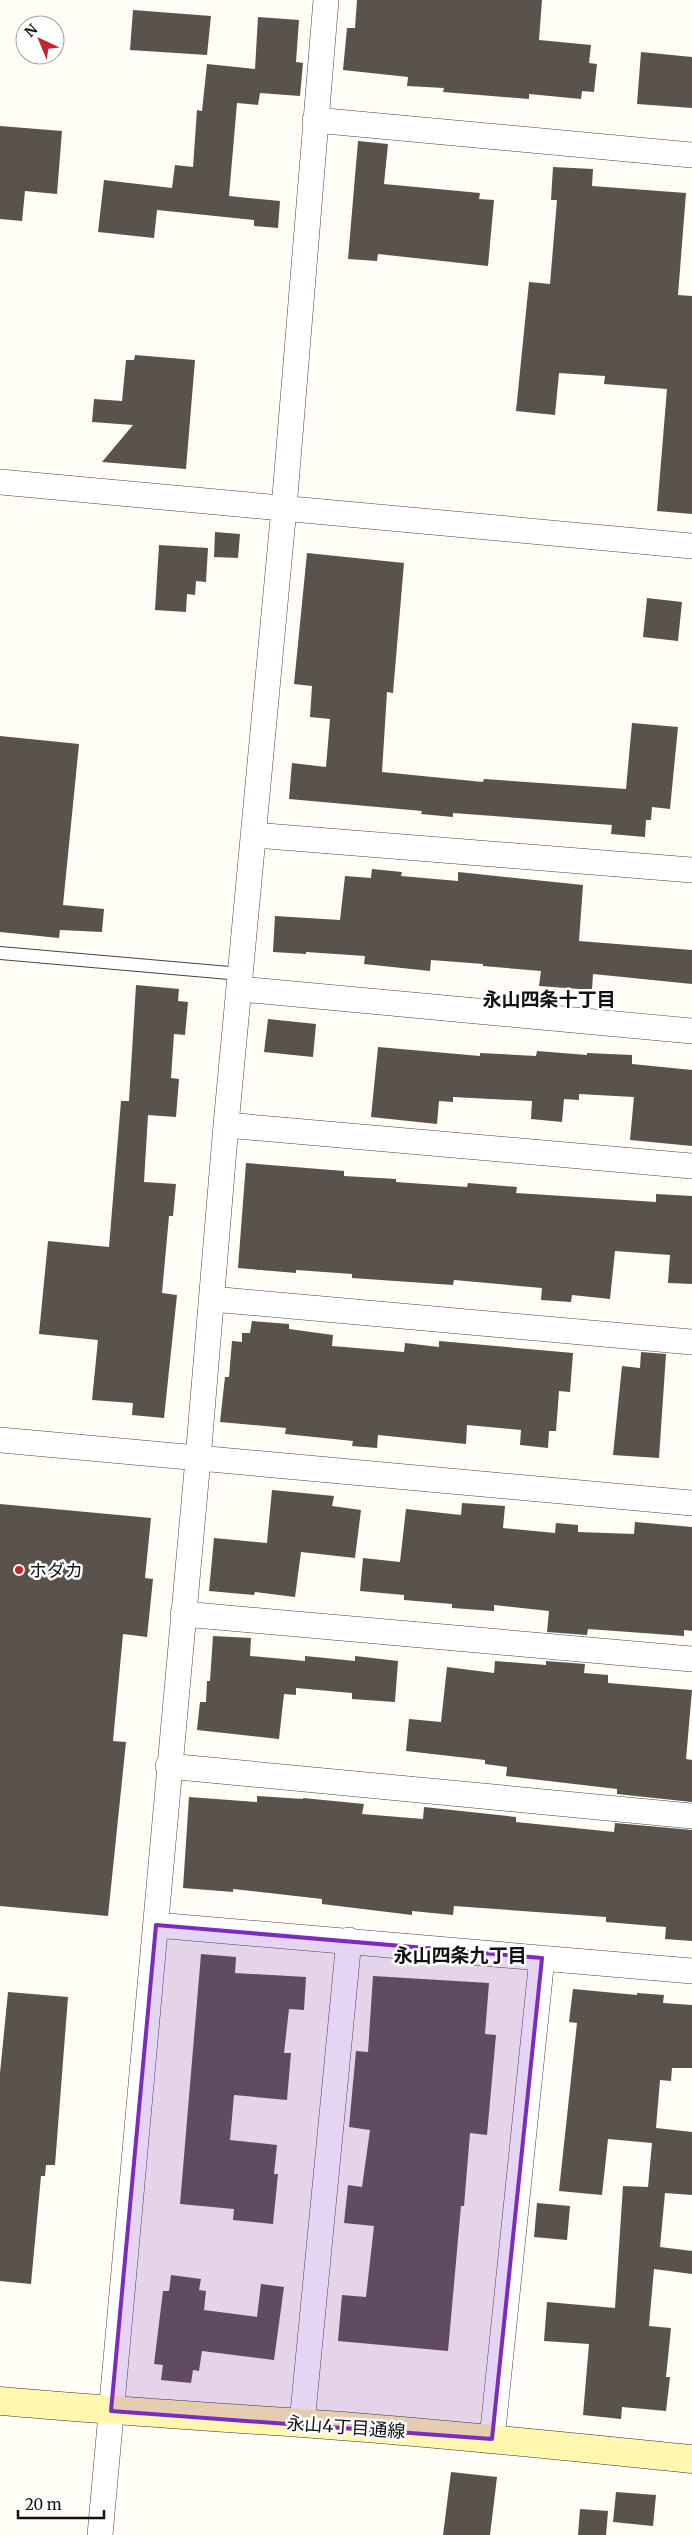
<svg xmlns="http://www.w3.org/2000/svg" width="692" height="2535" viewBox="0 0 692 2535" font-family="Merriweather,'Noto Sans JP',serif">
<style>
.building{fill:#5a524d}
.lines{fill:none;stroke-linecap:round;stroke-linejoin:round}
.lane-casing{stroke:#444;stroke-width:14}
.street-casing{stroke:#444;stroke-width:26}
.secondary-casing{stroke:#333;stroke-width:29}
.lane{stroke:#fff;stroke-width:12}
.street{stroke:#fff;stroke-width:25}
.secondary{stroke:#fff6b0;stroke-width:28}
.marked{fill:#7b2cbf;fill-opacity:0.2;stroke:#7b2cbf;stroke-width:4;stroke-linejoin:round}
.poi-dot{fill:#c4262e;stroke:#fff;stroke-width:2}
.labels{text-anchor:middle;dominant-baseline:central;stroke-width:5;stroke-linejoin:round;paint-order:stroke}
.poi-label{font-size:18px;fill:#111;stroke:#fff;text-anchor:start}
.street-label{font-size:18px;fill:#111;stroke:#fff}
.neighbourhood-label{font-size:19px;font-weight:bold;fill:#111;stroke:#fff}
</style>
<rect width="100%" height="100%" fill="#fffdf5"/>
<path class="building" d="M 357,0 L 542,0 L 539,40 L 591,45 L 589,63 L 597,64 L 594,92 L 582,91 L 581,99 L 529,94 L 529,99 L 443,92 L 444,88 L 407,86 L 408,77 L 343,70 L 347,28 L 355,28 Z
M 133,10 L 211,16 L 207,55 L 130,50 Z
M 258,17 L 299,20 L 296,62 L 303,63 L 300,96 L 260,93 L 258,105 L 237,103 L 229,196 L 280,201 L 278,228 L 254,226 L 254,220 L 157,210 L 154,238 L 98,232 L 104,180 L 172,188 L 175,165 L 193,167 L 197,110 L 202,111 L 207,64 L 255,69 Z
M 641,52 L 692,57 L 692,108 L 637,104 Z
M 0,126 L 62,131 L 57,194 L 25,191 L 22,221 L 0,219 Z
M 358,141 L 388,144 L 384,184 L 480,193 L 479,199 L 494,200 L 488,266 L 378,254 L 377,261 L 348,259 Z
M 553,167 L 593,169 L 592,186 L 686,193 L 678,295 L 692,296 L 692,514 L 657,511 L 667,389 L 604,384 L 605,376 L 559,373 L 555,415 L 516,411 L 529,282 L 550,284 L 557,200 L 551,200 Z
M 135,355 L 195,360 L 186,469 L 102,462 L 133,425 L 92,422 L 94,399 L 122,401 L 126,360 L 134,360 Z
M 215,532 L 240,534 L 238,558 L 214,557 Z
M 159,545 L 208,548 L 206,582 L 196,581 L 195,595 L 187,594 L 186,612 L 155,610 Z
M 307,553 L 404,563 L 393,693 L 387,692 L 382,772 L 483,782 L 484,779 L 626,789 L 632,723 L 678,727 L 670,809 L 652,807 L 651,820 L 646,820 L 645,837 L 611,834 L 612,825 L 453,813 L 453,817 L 421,814 L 422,811 L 289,799 L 292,763 L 326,767 L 330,719 L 310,717 L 312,686 L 294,684 Z
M 647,598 L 682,602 L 678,641 L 643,637 Z
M 0,736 L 79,744 L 63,905 L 104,909 L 102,932 L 60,930 L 59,938 L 0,932 Z
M 372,869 L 402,872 L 401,876 L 458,881 L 458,872 L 583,885 L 579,941 L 692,950 L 692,984 L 593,974 L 592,990 L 539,986 L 541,971 L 483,966 L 483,964 L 431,960 L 430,971 L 364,964 L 365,956 L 306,952 L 306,954 L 273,952 L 275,916 L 340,920 L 345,876 L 371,878 Z
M 136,985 L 179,989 L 178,1001 L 188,1002 L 185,1035 L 174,1034 L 171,1078 L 179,1079 L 176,1117 L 148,1115 L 144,1182 L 176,1184 L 173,1216 L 169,1216 L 162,1293 L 177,1295 L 164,1418 L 132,1415 L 133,1403 L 92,1400 L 98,1340 L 39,1334 L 48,1241 L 109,1247 L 121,1101 L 129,1101 Z
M 268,1019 L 316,1024 L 313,1057 L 264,1052 Z
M 378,1047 L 480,1056 L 480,1053 L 536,1056 L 537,1051 L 587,1055 L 587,1053 L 632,1055 L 632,1064 L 692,1070 L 692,1146 L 630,1140 L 634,1097 L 579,1094 L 579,1100 L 564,1099 L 562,1122 L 531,1119 L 532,1101 L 453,1097 L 453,1102 L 439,1101 L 437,1124 L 371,1117 Z
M 246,1163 L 344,1171 L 344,1176 L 396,1179 L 396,1182 L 467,1187 L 468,1183 L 517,1187 L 516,1193 L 656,1202 L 656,1194 L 692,1196 L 692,1284 L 668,1283 L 670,1255 L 615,1251 L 610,1299 L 572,1295 L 571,1302 L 541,1300 L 542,1288 L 454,1280 L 453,1285 L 352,1278 L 352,1274 L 296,1270 L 296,1273 L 238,1268 Z
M 252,1321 L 289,1324 L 289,1329 L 333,1335 L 332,1346 L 404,1352 L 405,1343 L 439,1347 L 439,1341 L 573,1353 L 570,1392 L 559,1391 L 556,1431 L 549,1431 L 548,1448 L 520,1445 L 521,1430 L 467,1425 L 466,1444 L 378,1435 L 377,1448 L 352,1446 L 353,1441 L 285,1434 L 286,1428 L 220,1422 L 225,1377 L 229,1377 L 232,1341 L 242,1342 L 242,1333 L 250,1333 Z
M 641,1352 L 666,1354 L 659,1458 L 613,1455 L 622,1366 L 640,1368 Z
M 272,1490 L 334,1496 L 332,1506 L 361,1510 L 355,1558 L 301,1552 L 295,1597 L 255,1592 L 254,1595 L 209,1591 L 214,1538 L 267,1543 Z
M 462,1503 L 505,1506 L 503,1528 L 555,1533 L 556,1523 L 578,1525 L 578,1532 L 634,1534 L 635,1522 L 692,1527 L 692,1631 L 684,1630 L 684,1636 L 588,1629 L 587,1635 L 547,1632 L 549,1611 L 494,1605 L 494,1611 L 452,1608 L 452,1604 L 404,1600 L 404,1595 L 360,1591 L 363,1558 L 400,1562 L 406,1509 L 461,1515 Z
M 0,1504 L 151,1518 L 145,1578 L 153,1579 L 147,1637 L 123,1634 L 113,1741 L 126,1742 L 108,1916 L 0,1906 Z
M 213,1636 L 251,1638 L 250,1656 L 305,1661 L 305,1656 L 355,1661 L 355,1656 L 398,1661 L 395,1702 L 352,1699 L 352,1693 L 296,1688 L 296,1695 L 284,1694 L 279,1739 L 197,1730 L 200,1702 L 206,1702 L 207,1681 L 210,1681 Z
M 495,1661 L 546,1665 L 546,1661 L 585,1664 L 584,1673 L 608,1675 L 608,1683 L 692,1690 L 686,1759 L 692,1760 L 692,1802 L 617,1794 L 617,1789 L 506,1776 L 507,1767 L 485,1764 L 485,1760 L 406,1751 L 409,1719 L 441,1722 L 447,1667 L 494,1673 Z
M 257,1796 L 303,1799 L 303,1798 L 364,1804 L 362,1814 L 423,1819 L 424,1807 L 516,1817 L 516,1822 L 614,1832 L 615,1823 L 692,1830 L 692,1941 L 665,1939 L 666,1927 L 606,1922 L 606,1917 L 454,1906 L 453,1915 L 412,1911 L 412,1915 L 322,1904 L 322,1899 L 233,1889 L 233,1892 L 183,1888 L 189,1797 L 257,1802 Z
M 201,1954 L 236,1957 L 235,1973 L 306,1977 L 304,2010 L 289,2009 L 284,2053 L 291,2053 L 287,2100 L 234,2095 L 230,2140 L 277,2145 L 274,2174 L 278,2174 L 273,2224 L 233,2220 L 234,2209 L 180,2204 Z
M 373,1976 L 489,1983 L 485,2034 L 496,2035 L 487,2135 L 470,2133 L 464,2206 L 461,2206 L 448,2351 L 338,2341 L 342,2295 L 366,2297 L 374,2226 L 344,2223 L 348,2185 L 362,2187 L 370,2130 L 349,2127 L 356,2051 L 368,2052 Z
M 573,1989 L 637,1995 L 637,1993 L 664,1995 L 663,2003 L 692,2005 L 692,2068 L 672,2068 L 671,2081 L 660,2080 L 656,2128 L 692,2132 L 692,2195 L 665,2193 L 660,2247 L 692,2251 L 692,2274 L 654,2269 L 649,2326 L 671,2328 L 666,2377 L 670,2377 L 666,2411 L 622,2407 L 621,2419 L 583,2415 L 589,2344 L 544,2341 L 547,2302 L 615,2308 L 623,2186 L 648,2187 L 652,2143 L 608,2139 L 602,2195 L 559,2191 L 577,2023 L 569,2022 Z
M 8,1992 L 68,1997 L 55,2165 L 46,2165 L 45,2176 L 41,2176 L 31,2284 L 0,2281 L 0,2073 Z
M 537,2203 L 570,2206 L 567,2240 L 534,2237 Z
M 171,2275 L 201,2279 L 199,2290 L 206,2291 L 204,2310 L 257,2317 L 261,2284 L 284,2287 L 274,2360 L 202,2351 L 199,2371 L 193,2370 L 191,2383 L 161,2380 L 163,2365 L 154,2364 L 163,2291 L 169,2291 Z
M 451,2472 L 497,2477 L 490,2535 L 443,2535 Z
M 616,2492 L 656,2495 L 653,2526 L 613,2522 Z
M 580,2509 L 608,2511 L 606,2535 L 578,2535 Z"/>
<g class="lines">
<defs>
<path id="lane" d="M 0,953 L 241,974"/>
<path id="street" d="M 315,120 L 692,155
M 0,482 L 692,546
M 253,835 L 692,870
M 240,989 L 692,1031
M 226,1125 L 692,1166
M 212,1299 L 692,1342
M 0,1440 L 692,1503
M 183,1614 L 692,1659
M 168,1766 L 692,1816
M 156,1925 L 692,1971
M 302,2423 L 349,1940
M 492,2439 L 542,1958
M 100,2535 L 198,1459 L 226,1125 L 284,508 L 326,0"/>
<path id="secondary" d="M 0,2401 C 100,2410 201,2416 301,2423 C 432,2432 562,2446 692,2459"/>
</defs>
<use href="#lane" class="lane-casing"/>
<use href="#street" class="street-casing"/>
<use href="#secondary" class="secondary-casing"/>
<use href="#lane" class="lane"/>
<use href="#street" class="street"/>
<use href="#secondary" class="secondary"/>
</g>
<path class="marked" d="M 156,1925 L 542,1958 L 492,2439 L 111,2411 Z"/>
<circle class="poi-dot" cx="19" cy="1570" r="5"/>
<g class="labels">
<g class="poi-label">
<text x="29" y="1570">ホダカ</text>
</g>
<g class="street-label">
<text transform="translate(346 2427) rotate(4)">永山4丁目通線</text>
</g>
<g class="neighbourhood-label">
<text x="549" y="999">永山四条十丁目</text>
<text x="460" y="1955">永山四条九丁目</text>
</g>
</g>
<g transform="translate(40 40) rotate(316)"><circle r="24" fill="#ffffff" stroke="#a0a0a0"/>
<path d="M0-4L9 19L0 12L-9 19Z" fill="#c4262e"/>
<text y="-8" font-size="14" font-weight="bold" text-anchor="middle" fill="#111111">N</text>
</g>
<path d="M18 2510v8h86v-8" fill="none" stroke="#111111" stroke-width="2.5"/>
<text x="25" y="2510" font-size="15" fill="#111111" stroke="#ffffff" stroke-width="4" paint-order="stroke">20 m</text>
</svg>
